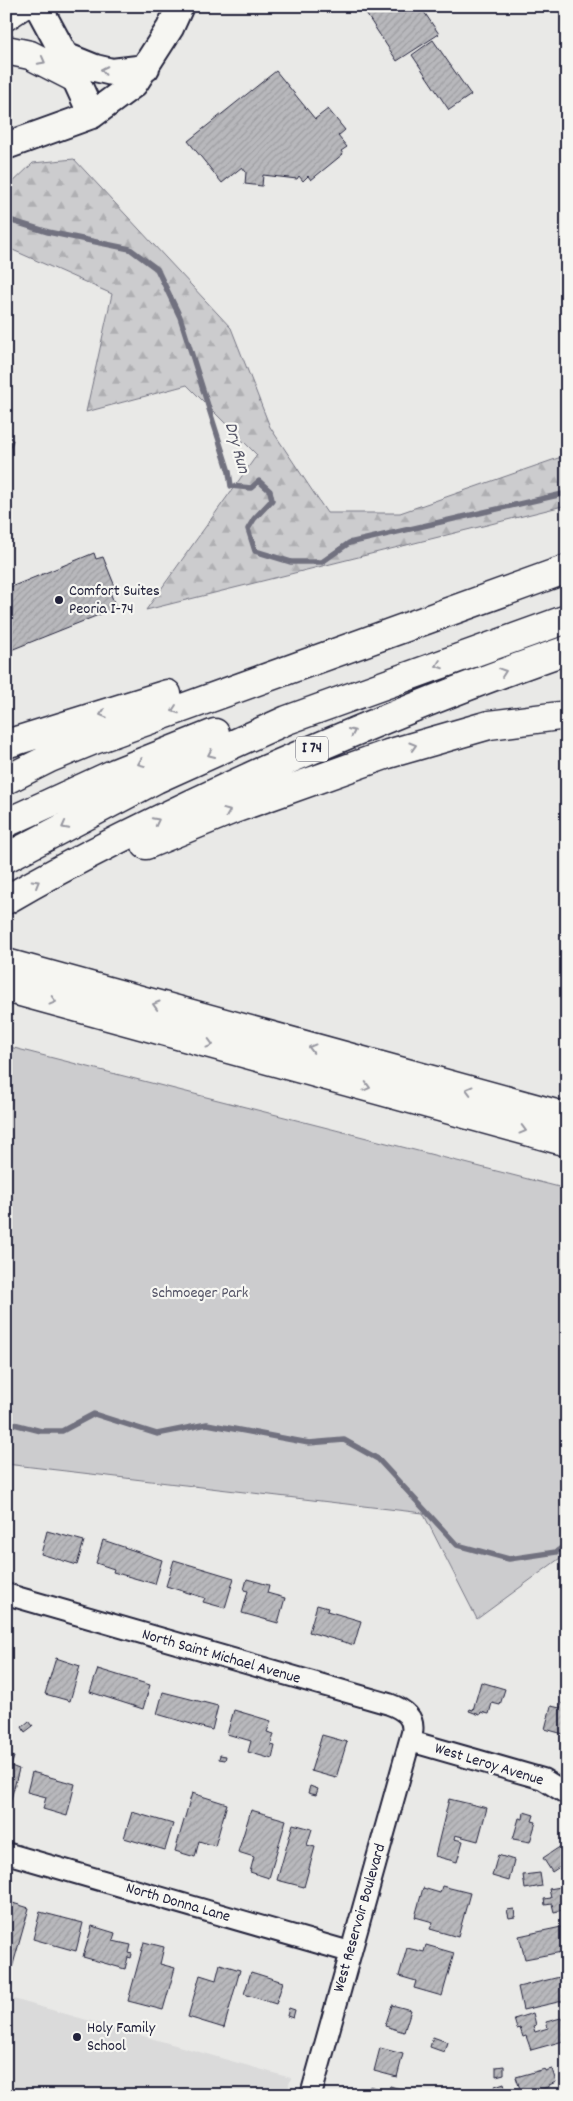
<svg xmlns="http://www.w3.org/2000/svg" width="573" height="2101" viewBox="0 0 573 2101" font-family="Dekko,sans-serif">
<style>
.built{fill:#dadada}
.forest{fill:url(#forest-firs);stroke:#777784}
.green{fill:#ccccce;stroke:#777784}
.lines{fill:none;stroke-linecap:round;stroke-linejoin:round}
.stream{stroke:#71717f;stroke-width:5.5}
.building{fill:url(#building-hatch);stroke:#22223b}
.minor-casing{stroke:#22223b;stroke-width:24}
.tertiary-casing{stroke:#22223b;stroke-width:30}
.trunk-casing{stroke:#22223b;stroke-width:31}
.motorway-casing{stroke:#22223b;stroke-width:31}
.minor{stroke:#f6f6f2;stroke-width:20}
.tertiary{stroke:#f6f6f2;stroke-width:26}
.trunk{stroke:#f6f6f2;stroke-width:28}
.motorway{stroke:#f6f6f2;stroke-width:28}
.oneway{stroke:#9797a0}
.poi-dot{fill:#22223b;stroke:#f6f6f2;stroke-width:2}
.labels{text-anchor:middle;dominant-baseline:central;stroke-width:4.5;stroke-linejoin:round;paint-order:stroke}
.shield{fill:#f6f6f2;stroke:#626272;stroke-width:1}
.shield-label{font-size:15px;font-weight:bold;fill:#22223b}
.poi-label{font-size:16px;fill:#22223b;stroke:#f6f6f2;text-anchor:start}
.park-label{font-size:16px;fill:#555567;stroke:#f6f6f2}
.street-label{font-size:16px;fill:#22223b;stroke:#f6f6f2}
.water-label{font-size:18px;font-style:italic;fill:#565668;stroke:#f6f6f2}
</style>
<defs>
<pattern id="forest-firs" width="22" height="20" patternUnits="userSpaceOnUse" patternTransform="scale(1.25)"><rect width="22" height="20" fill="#ccccce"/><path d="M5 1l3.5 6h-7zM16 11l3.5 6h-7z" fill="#afafb2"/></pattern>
<pattern id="building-hatch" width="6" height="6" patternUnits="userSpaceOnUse" patternTransform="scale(1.25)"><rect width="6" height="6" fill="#b8b8bc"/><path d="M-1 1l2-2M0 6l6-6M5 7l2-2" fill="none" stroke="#9e9ea2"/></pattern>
</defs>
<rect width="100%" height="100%" fill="#e9e9e7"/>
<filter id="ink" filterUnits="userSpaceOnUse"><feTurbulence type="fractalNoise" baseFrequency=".02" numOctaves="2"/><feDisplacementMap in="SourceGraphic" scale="10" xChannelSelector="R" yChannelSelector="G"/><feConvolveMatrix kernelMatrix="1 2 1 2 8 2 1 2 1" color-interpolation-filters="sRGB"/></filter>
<g filter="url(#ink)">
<path class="built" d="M 6,1997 L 291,2078 L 286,2095 L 6,2095 Z"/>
<path class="forest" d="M 74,159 L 231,328 L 270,427 L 327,513 L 400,513 L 567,455 L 567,505 L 146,610 L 257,455 L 187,385 L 86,412 L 112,294 L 6,247 L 6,189 L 33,163 Z"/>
<path class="green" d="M 6,1046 L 567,1189 L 567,1553 L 477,1619 L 423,1513 L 6,1464 Z"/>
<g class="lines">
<path class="stream" d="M 6,219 L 48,232 L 130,249 L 157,269 L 180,317 L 229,472 L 231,486 L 251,488 L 259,481 L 270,491 L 272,500 L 254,519 L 248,529 L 255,551 L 291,562 L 322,562 L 349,543 L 567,493
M 6,1422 L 41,1431 L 62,1431 L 94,1414 L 157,1434 L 207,1424 L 309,1443 L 344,1440 L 378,1459 L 457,1545 L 509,1559 L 556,1552 L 567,1544"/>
</g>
<path class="building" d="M 361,6 L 420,6 L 439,34 L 397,61 Z
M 433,40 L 471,95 L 449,110 L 412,55 Z
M 276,71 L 315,119 L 328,109 L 345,130 L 338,136 L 347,147 L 341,151 L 343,154 L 311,180 L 308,176 L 303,181 L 299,176 L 297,179 L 263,175 L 262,186 L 245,184 L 246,172 L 242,167 L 222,183 L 188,141 Z
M 6,415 L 10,416 L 6,430 Z
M 6,439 L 13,440 L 8,457 L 6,456 Z
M 94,553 L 96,559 L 103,557 L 116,589 L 110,592 L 116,608 L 6,652 L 6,589 Z
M 47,1531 L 84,1541 L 77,1565 L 41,1554 Z
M 103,1540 L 162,1560 L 155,1584 L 113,1572 L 114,1569 L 96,1563 Z
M 174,1560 L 234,1578 L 225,1608 L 203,1602 L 205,1598 L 166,1586 Z
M 247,1579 L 269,1585 L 267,1593 L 285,1598 L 278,1623 L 242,1613 L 248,1591 L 244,1590 Z
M 317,1605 L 328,1608 L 327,1611 L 361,1621 L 354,1645 L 309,1632 Z
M 56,1658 L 80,1666 L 70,1701 L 45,1694 Z
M 98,1669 L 150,1685 L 143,1709 L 90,1692 Z
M 481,1682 L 505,1689 L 500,1705 L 492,1703 L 489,1714 L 481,1712 L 480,1715 L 469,1711 L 470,1709 L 473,1710 Z
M 163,1692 L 218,1706 L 212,1730 L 157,1714 Z
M 562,1703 L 567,1704 L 567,1735 L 545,1729 L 551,1706 L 560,1708 Z
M 234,1710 L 271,1721 L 267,1732 L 274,1734 L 271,1745 L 275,1746 L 272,1759 L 248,1752 L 251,1741 L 227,1734 Z
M 29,1721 L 33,1726 L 25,1732 L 22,1727 Z
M 322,1735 L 347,1742 L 336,1778 L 311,1771 Z
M 6,1755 L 14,1757 L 11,1766 L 19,1769 L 10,1803 L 6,1802 Z
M 220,1755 L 226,1756 L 225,1760 L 219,1759 Z
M 32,1772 L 75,1784 L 67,1816 L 43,1809 L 46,1797 L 27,1792 Z
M 310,1786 L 318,1789 L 316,1795 L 308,1793 Z
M 192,1793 L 227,1804 L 215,1846 L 199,1841 L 195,1857 L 175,1851 Z
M 449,1799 L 487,1808 L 478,1841 L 455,1835 L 454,1839 L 463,1841 L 457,1862 L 435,1856 Z
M 251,1810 L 286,1820 L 269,1878 L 250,1872 L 254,1857 L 238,1852 Z
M 132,1812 L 173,1824 L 165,1850 L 124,1838 Z
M 524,1812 L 534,1815 L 532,1821 L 536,1822 L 530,1842 L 513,1839 L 519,1818 L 523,1819 Z
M 293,1824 L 312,1829 L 307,1845 L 315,1847 L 304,1887 L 277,1880 Z
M 567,1842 L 567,1862 L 552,1872 L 543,1858 Z
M 498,1855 L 514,1860 L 509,1881 L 492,1876 Z
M 540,1873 L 542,1886 L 525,1889 L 523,1875 Z
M 442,1886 L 470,1893 L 458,1937 L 430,1929 L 433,1922 L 415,1917 L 423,1888 L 440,1893 Z
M 567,1886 L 567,1909 L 554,1912 L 552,1904 L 545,1905 L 544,1899 L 551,1898 L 549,1889 Z
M 6,1901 L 29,1908 L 12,1968 L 6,1966 Z
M 514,1909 L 515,1917 L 509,1918 L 507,1910 Z
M 40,1912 L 83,1923 L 76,1951 L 33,1939 Z
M 92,1926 L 115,1933 L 113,1941 L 131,1945 L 129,1953 L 132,1954 L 131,1958 L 128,1957 L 125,1969 L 83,1957 Z
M 566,1926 L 567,1951 L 525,1959 L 519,1936 Z
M 144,1942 L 164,1947 L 160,1964 L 175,1968 L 163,2010 L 128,2001 Z
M 426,1945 L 454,1953 L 442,1996 L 414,1988 L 416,1981 L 399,1976 L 407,1948 L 424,1952 Z
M 220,1964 L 240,1970 L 224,2028 L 188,2017 L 200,1975 L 216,1980 Z
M 251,1972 L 283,1982 L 276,2004 L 244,1994 Z
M 564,1976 L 567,2000 L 523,2010 L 518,1987 Z
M 392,2005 L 411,2010 L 404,2032 L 385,2026 Z
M 289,2008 L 295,2010 L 293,2018 L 287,2016 Z
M 533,2013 L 536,2025 L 533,2026 L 535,2032 L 548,2028 L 546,2022 L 561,2018 L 567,2029 L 567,2040 L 531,2050 L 526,2036 L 523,2037 L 520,2028 L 517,2029 L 514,2019 Z
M 433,2037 L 447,2042 L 444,2052 L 430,2047 Z
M 380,2048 L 403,2054 L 397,2077 L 374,2071 Z
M 504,2066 L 504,2074 L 496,2076 L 496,2067 Z
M 545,2069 L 545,2071 L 552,2069 L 556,2082 L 549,2085 L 549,2087 L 522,2095 L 516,2077 Z
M 504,2083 L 507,2095 L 497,2095 L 495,2086 Z
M 370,2086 L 388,2091 L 390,2086 L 420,2095 L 368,2095 Z"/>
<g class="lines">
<defs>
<path id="minor" d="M 6,1594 L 389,1704 C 403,1709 415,1717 412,1733 L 311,2095
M 410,1741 L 543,1779 L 567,1794
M 6,1853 L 350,1952"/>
<path id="tertiary" d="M 38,6 L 65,56 L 92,115
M 65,56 L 95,68 L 112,72 L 146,68
M 6,146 L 92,115 L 134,84 L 170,28 L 180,6"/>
<path id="trunk" d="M 6,16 L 21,6
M 6,50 L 30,55 L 75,78"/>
<path id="motorway" d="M 6,744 L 167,694
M 6,780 L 50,758 L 94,740 L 567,569
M 6,823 L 115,773 L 215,733
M 146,845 L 234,809 L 388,754 L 489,725 L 567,715
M 6,858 L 156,779 L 287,720 L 567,619
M 6,900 C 90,851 178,809 267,769 C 366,726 465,685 567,650
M 6,963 L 567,1117
M 6,988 L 567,1142"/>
</defs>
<use href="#minor" class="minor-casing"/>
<use href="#tertiary" class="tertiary-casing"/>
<use href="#trunk" class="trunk-casing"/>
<use href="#motorway" class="motorway-casing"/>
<use href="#minor" class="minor"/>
<use href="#tertiary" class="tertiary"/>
<use href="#trunk" class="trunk"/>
<use href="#motorway" class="motorway"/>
</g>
<defs><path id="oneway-chevron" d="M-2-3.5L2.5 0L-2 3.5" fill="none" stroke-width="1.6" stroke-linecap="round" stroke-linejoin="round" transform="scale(1.25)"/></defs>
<g class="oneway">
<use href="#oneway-chevron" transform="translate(42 61) rotate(28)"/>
<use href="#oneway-chevron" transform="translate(104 70) rotate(-168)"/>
<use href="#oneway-chevron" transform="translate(439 665) rotate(160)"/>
<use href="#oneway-chevron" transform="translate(503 672) rotate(-19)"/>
<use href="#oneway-chevron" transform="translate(175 710) rotate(161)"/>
<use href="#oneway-chevron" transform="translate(103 714) rotate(163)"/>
<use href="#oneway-chevron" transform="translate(352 732) rotate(-24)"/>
<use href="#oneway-chevron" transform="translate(413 746) rotate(-17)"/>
<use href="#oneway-chevron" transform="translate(211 754) rotate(155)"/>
<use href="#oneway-chevron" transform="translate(141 763) rotate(158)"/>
<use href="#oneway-chevron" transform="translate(227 812) rotate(-22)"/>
<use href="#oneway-chevron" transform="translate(156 821) rotate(-27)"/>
<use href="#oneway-chevron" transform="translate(65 826) rotate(152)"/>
<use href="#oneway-chevron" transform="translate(36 883) rotate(-30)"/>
<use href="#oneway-chevron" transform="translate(53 1001) rotate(15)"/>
<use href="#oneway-chevron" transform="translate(156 1005) rotate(-164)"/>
<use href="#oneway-chevron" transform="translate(210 1044) rotate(15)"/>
<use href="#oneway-chevron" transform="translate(312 1048) rotate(-165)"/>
<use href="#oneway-chevron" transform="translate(367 1087) rotate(15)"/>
<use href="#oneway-chevron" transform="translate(469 1090) rotate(-165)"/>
<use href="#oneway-chevron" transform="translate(523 1130) rotate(15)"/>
</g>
</g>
<g class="poi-dot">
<circle cx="59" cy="600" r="5"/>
<circle cx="77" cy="2037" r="5"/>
</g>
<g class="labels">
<rect class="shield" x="296" y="736.5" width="32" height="25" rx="4"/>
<g class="shield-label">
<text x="312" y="749">I 74</text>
</g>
<g class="poi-label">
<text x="69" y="591">Comfort Suites<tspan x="69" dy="18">Peoria I-74</tspan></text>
<text x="87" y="2028">Holy Family<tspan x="87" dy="18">School</tspan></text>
</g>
<g class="park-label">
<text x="200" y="1293">Schmoeger Park</text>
</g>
<g class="street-label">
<text transform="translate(221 1657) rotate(16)">North Saint Michael Avenue</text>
<text transform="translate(489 1765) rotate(17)">West Leroy Avenue</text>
<text transform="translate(178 1903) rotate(16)">North Donna Lane</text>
<text transform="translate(360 1918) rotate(-74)">West Reservoir Boulevard</text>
</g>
<g class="water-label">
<text transform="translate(236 448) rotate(74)">Dry Run</text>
</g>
</g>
<rect width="573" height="2101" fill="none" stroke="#f6f6f2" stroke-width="25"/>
<rect x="12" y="12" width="548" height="2076" fill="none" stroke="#22223b" stroke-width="2" filter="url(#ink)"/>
</svg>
